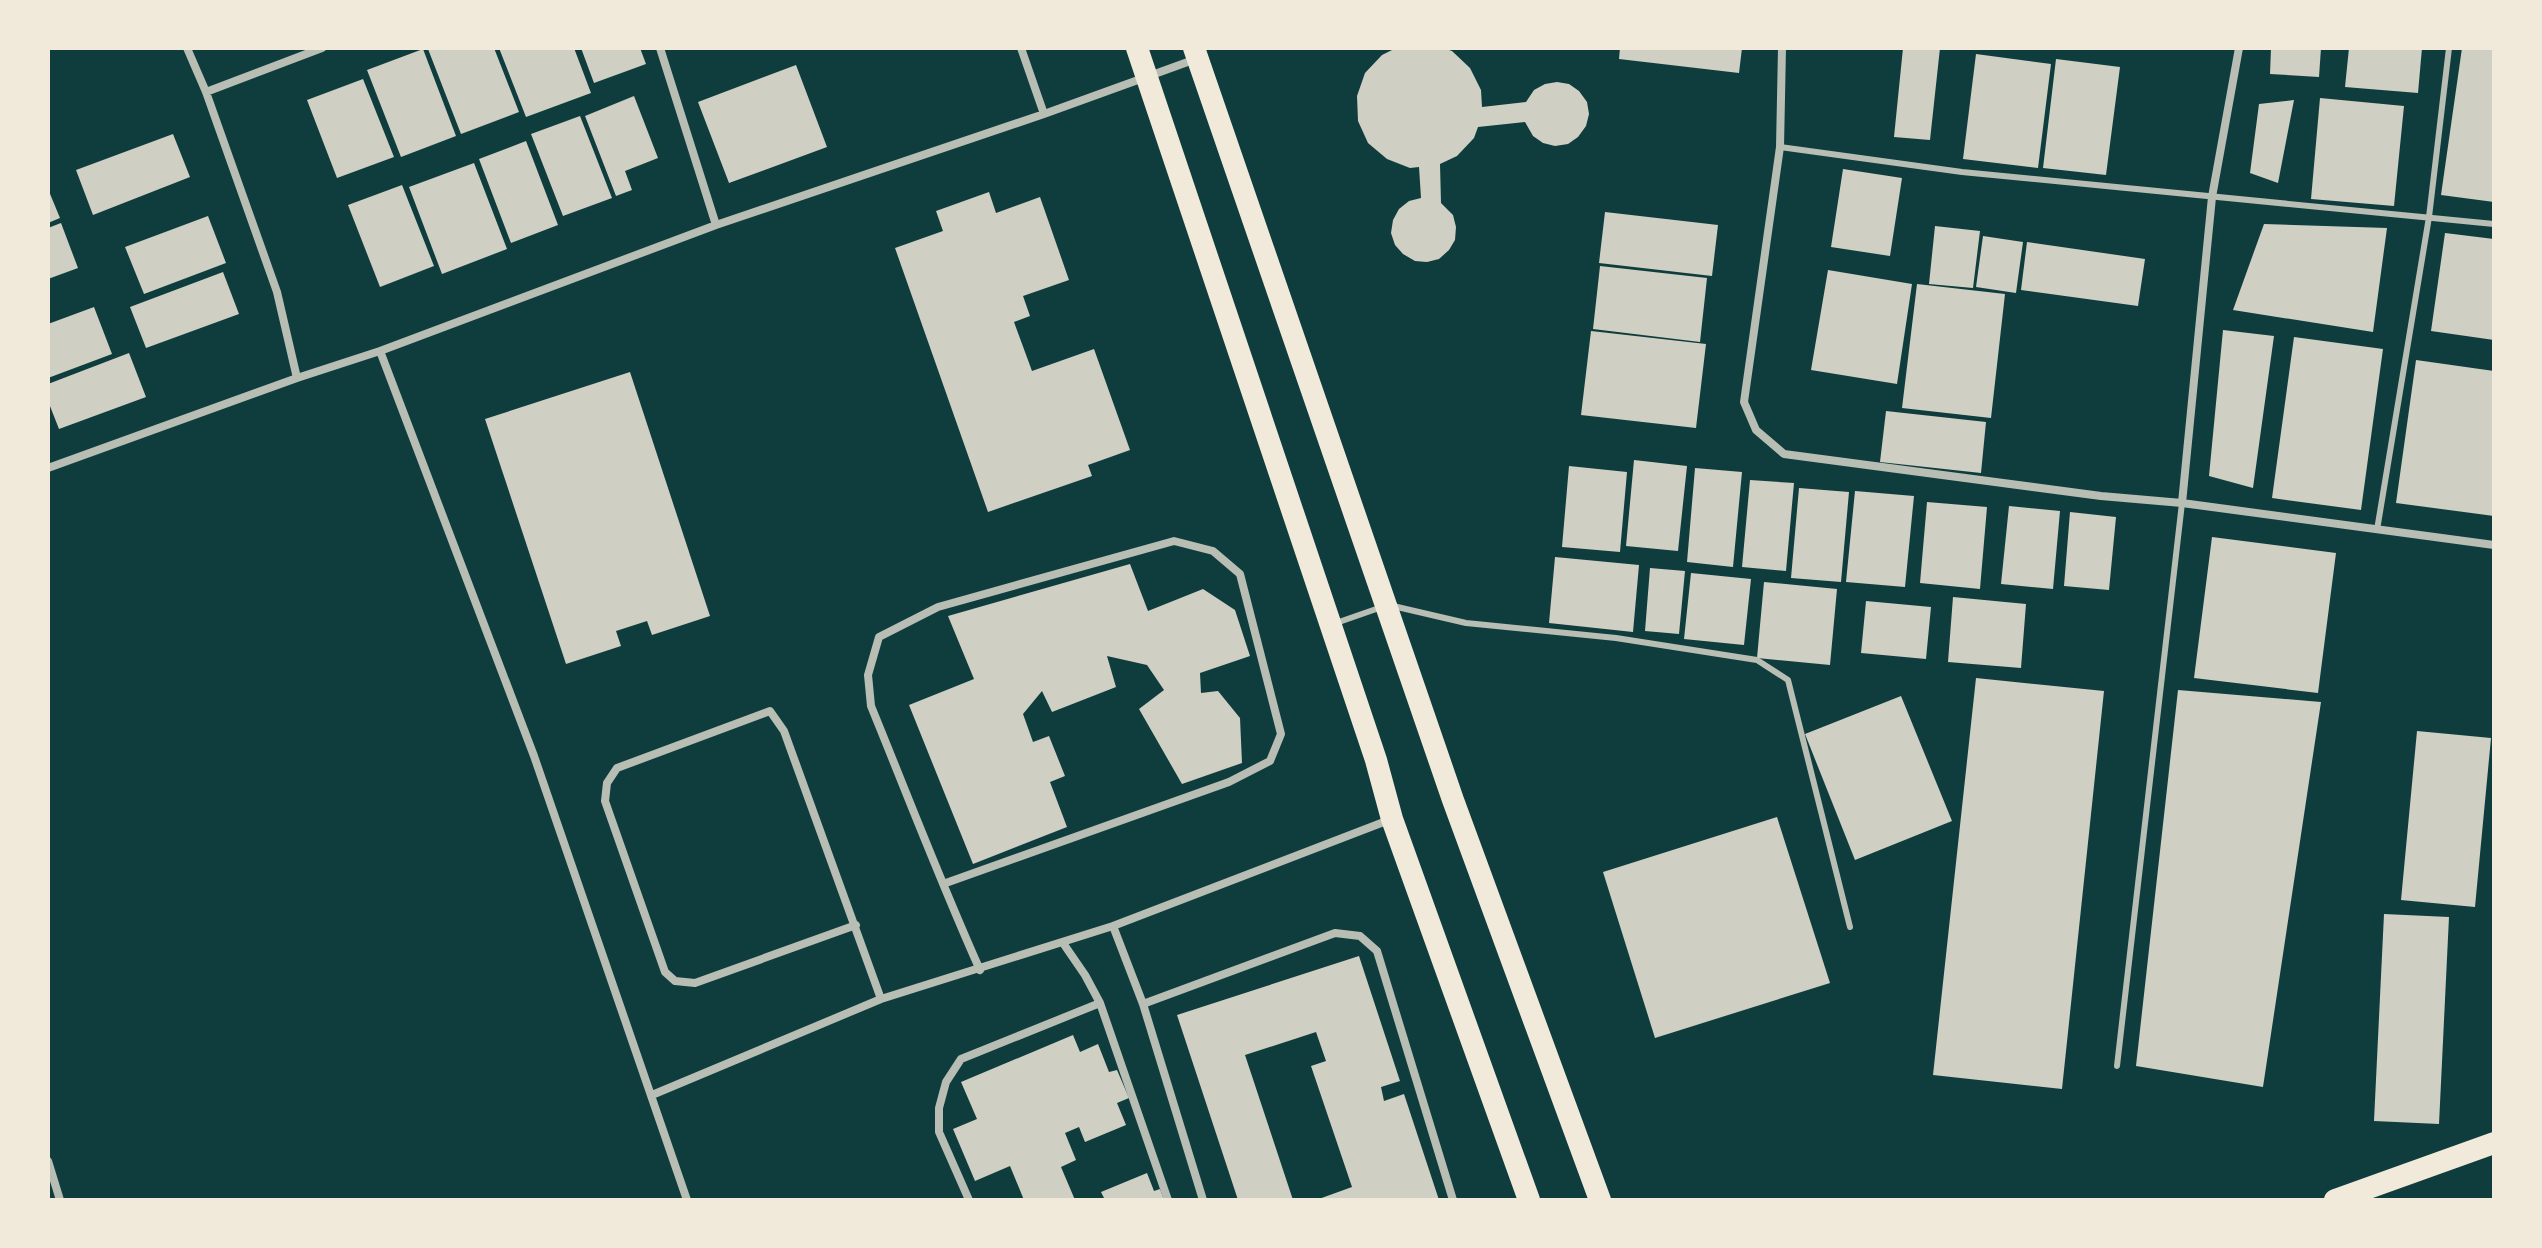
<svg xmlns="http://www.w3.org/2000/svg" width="2542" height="1248" viewBox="0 0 2542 1248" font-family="'Times New Roman',serif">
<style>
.building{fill:#cfcfc3}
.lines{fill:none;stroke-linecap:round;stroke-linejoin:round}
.service{stroke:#b8beb3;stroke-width:6}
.minor{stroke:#b8beb3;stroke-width:8}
.trunk{stroke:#f1e9da;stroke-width:22}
</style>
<rect width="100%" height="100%" fill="#0f3d3e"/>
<path class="building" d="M 432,48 L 494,48 L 519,112 L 461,134 L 428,49 Z
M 499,48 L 574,48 L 591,93 L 526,117 Z
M 581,48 L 640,48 L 646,64 L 594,83 Z
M 1396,48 L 1443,48 L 1452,51 L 1470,68 L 1481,90 L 1482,107 L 1526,102 L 1534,90 L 1545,84 L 1557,82 L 1569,84 L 1579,91 L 1587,102 L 1589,114 L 1586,126 L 1578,137 L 1568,144 L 1555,146 L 1543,143 L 1533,136 L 1525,122 L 1478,127 L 1474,138 L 1457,156 L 1440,164 L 1441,203 L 1453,215 L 1456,227 L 1455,240 L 1449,250 L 1439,259 L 1427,262 L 1415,261 L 1403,254 L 1395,245 L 1391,233 L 1393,220 L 1399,209 L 1409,201 L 1421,198 L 1419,167 L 1410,168 L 1387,159 L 1368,143 L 1358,121 L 1357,96 L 1365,73 L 1382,55 Z
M 1620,48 L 1742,48 L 1739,73 L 1619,59 Z
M 1903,48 L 1940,48 L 1930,140 L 1894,137 Z
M 2271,48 L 2321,48 L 2319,77 L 2270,74 Z
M 2349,48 L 2422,48 L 2418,93 L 2345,87 Z
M 2462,48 L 2494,48 L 2494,202 L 2441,195 Z
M 423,49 L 456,136 L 401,157 L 367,70 Z
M 1976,54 L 2051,64 L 2038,168 L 1963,159 Z
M 2056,59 L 2120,67 L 2106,175 L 2043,168 Z
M 796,65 L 827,147 L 729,183 L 698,102 Z
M 363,79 L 394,157 L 337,178 L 307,100 Z
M 634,96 L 658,158 L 625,171 L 632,190 L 616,196 L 585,116 Z
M 2320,98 L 2404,106 L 2394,206 L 2311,199 Z
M 2294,100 L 2278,183 L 2250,173 L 2259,104 Z
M 580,116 L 612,198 L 563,216 L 531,134 Z
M 173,134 L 190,177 L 93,215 L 76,170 Z
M 526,141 L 558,225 L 511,243 L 479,159 Z
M 474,163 L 507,249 L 442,274 L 409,187 Z
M 1843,169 L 1902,178 L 1890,256 L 1831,247 Z
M 402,185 L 434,266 L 380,287 L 348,205 Z
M 48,189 L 60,218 L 48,223 Z
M 989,192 L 996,213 L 1040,197 L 1069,280 L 1023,296 L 1030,316 L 1014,322 L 1032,371 L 1094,349 L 1130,450 L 1088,465 L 1092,476 L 988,512 L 895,248 L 943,231 L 936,211 Z
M 1605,212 L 1718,225 L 1712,276 L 1599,263 Z
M 208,216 L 226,263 L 144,294 L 125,247 Z
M 61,223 L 78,268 L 48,279 L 48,228 Z
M 2264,224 L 2387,228 L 2373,332 L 2233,310 Z
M 1935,226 L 1980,231 L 1973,288 L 1929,284 Z
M 2445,233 L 2494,239 L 2494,340 L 2431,331 Z
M 1983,236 L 2023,242 L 2016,293 L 1976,287 Z
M 2027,242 L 2145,259 L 2138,306 L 2021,290 Z
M 1600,266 L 1707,278 L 1700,342 L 1593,329 Z
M 1828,270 L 1912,284 L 1897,384 L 1811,370 Z
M 223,272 L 239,314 L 146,348 L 130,307 Z
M 1917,284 L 2005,294 L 1991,418 L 1902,408 Z
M 94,307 L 112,354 L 48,378 L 48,324 Z
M 2223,330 L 2274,336 L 2253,488 L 2209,476 Z
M 1591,331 L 1706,344 L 1696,428 L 1581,415 Z
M 2294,337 L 2383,349 L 2361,510 L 2272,498 Z
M 129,353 L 146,397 L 59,429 L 48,401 L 48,384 Z
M 2416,360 L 2494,371 L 2494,516 L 2396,503 Z
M 630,372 L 710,616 L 652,635 L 647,621 L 616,631 L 621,646 L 566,664 L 485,419 Z
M 1886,411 L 1986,422 L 1981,473 L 1880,462 Z
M 1634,460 L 1687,466 L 1678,551 L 1626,546 Z
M 1569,466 L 1627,472 L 1620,552 L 1562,547 Z
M 1695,468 L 1742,472 L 1733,567 L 1687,562 Z
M 1750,480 L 1794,483 L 1786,571 L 1742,567 Z
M 1799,488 L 1849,492 L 1841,582 L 1791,578 Z
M 1855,491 L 1914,496 L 1905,587 L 1846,582 Z
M 1927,502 L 1987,507 L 1980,589 L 1920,583 Z
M 2009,506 L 2060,511 L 2053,589 L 2001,584 Z
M 2070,512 L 2116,517 L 2109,590 L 2064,586 Z
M 2212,537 L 2336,553 L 2318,693 L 2194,678 Z
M 1555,557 L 1639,565 L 1633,632 L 1549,623 Z
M 1130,564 L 1148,611 L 1203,589 L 1235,610 L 1250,656 L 1200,673 L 1201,693 L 1218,691 L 1240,718 L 1242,763 L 1182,784 L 1139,709 L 1164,690 L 1147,665 L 1107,656 L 1116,687 L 1052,712 L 1042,691 L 1023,714 L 1033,742 L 1049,736 L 1065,776 L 1050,782 L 1067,827 L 973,864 L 909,705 L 974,679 L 948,616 Z
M 1650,568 L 1685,571 L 1679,634 L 1645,631 Z
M 1691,573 L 1751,579 L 1744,645 L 1684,639 Z
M 1764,582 L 1837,589 L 1830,665 L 1757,658 Z
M 1953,597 L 2026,604 L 2021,668 L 1948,662 Z
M 1866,601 L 1931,607 L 1926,659 L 1861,653 Z
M 1976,678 L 2104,691 L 2062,1089 L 1933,1075 Z
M 2178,690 L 2321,702 L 2263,1087 L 2136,1066 Z
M 1901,696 L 1952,821 L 1855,860 L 1805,734 Z
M 2417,731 L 2491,738 L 2475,907 L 2401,900 Z
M 1777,817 L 1830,983 L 1655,1038 L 1603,872 Z
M 2384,914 L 2449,917 L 2439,1124 L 2374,1121 Z
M 1359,956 L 1400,1081 L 1381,1087 L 1384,1101 L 1404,1094 L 1439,1200 L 1316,1200 L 1352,1187 L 1311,1066 L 1326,1061 L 1316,1032 L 1245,1055 L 1293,1200 L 1238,1200 L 1177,1015 Z
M 1073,1035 L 1080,1052 L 1098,1044 L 1109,1072 L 1117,1070 L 1129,1098 L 1117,1103 L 1126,1125 L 1085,1142 L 1079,1127 L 1065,1133 L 1076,1160 L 1061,1167 L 1075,1200 L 1024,1200 L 1010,1166 L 975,1181 L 953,1129 L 977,1119 L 961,1082 Z
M 1147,1173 L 1154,1191 L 1160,1189 L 1164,1200 L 1105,1200 L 1101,1192 Z"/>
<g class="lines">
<path class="service" d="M 1780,147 L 1962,172 L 2494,224
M 2377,530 L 2429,217 L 2449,48
M 1393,606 L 1466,623 L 1616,638 L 1757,660 L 1788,680 L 1850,927
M 1336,623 L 1382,607
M 2117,1066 L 2182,503"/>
<path class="minor" d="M 187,48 L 206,92 L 277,292 L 297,378
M 660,48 L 716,225
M 1021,48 L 1044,114
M 1782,48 L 1780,147 L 1744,402 L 1756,430 L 1784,454 L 2101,496 L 2182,503 L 2494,545
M 206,92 L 322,48
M 380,351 L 534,756 L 687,1200
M 48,468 L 297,378 L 380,351 L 716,225 L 1044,114 L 1196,59
M 2182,503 L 2212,197 L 2239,48
M 943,884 L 1229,782 L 1270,761 L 1281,734 L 1240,574 L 1213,551 L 1174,541 L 938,607 L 879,637 L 868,675 L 871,706 C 907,794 941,883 980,970
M 856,925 L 695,983 L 675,981 L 665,972 L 605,801 L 607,783 L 617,768 L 770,711 L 784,731 L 881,999
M 1113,926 L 1143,1004 L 1203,1200
M 1063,943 L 1085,975 L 1100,1003 L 1168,1200
M 1143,1004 L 1335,933 L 1360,936 L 1377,951 L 1453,1200
M 652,1095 L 881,999 L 1113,926 L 1389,820
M 48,1161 L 60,1200
M 969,1200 L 939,1132 L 939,1108 L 946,1082 L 961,1059 L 1100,1003"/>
<path class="trunk" d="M 1137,48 L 1376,760 L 1392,819 L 1529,1200
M 1194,48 L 1453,800 L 1600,1200
M 2335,1200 L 2494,1143"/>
</g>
<rect width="2542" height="1248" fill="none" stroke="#f1e9da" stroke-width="100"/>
</svg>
